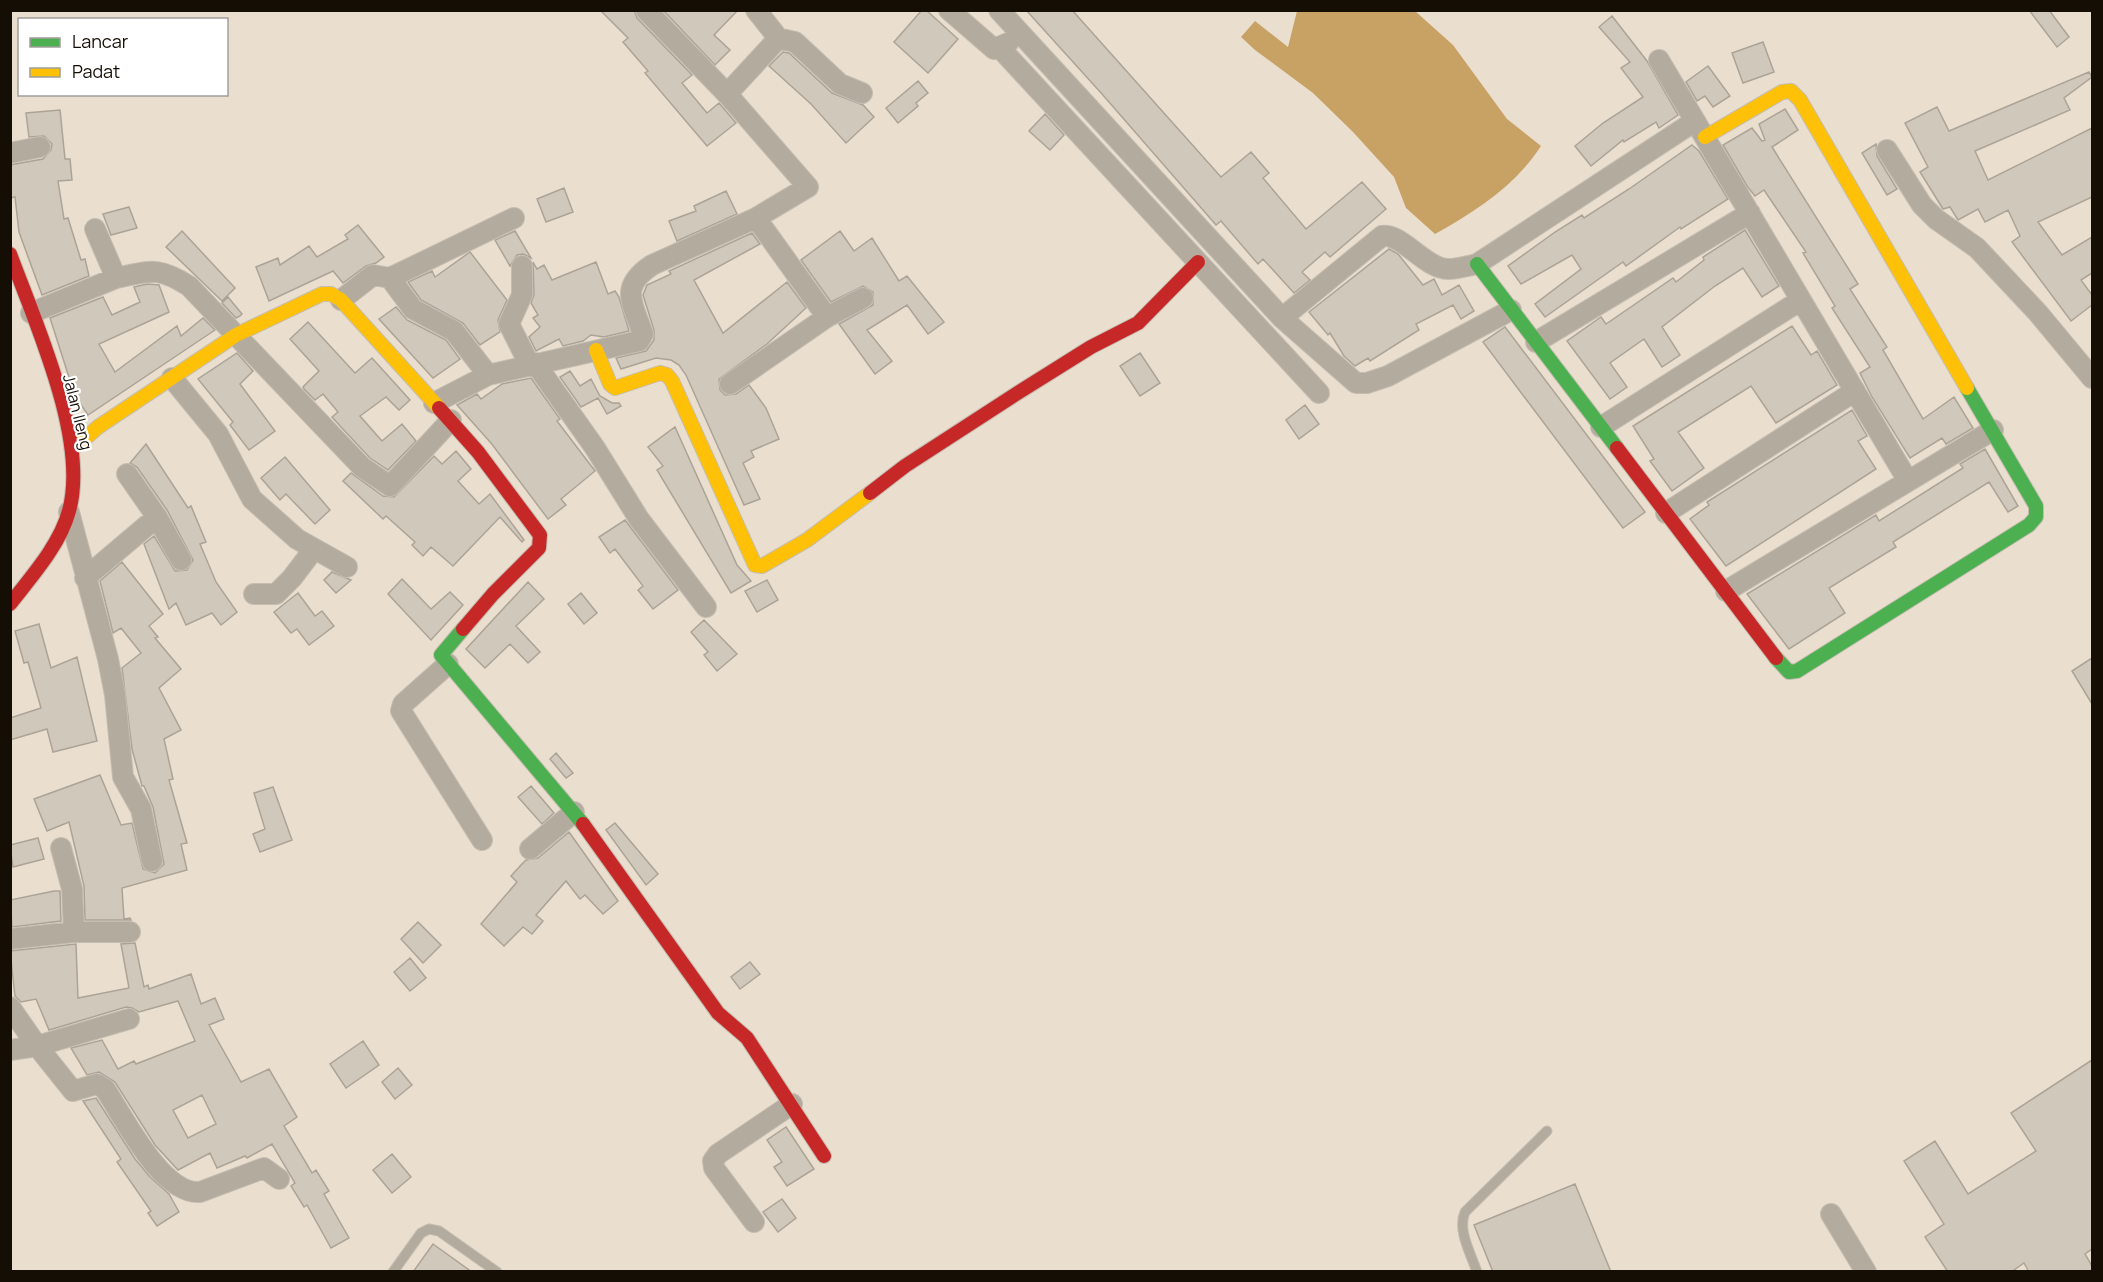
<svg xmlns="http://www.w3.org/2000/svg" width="2103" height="1282" viewBox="0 0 2103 1282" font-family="Manrope,sans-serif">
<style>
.water{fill:#c8a165}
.building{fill:#d1c8bc;stroke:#aca397;stroke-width:1.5;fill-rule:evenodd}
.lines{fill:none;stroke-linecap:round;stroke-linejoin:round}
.lane-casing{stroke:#c5bdb1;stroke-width:11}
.street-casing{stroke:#c5bdb1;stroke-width:22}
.fast-casing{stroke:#c5bdb1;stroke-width:16}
.slow-casing{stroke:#c5bdb1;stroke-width:16}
.jam-casing{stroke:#c5bdb1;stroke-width:16}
.lane{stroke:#b4ab9f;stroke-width:9}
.street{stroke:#b4ab9f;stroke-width:20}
.fast{stroke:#4caf50;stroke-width:14}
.slow{stroke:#ffc107;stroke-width:14}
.jam{stroke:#c62828;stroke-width:14}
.labels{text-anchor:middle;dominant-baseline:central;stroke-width:4.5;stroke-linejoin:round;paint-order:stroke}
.street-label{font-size:16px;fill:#150e05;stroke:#fff}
</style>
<rect width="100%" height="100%" fill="#eadfcf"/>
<path class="water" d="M 1297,11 L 1415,11 L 1453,45 L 1507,119 L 1541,146 C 1515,186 1476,211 1435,234 L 1406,208 L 1394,177 L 1353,132 L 1313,93 L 1255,50 L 1241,37 L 1255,21 L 1288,47 Z"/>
<path class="building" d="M 600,10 L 634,10 L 637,18 L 692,75 L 682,83 L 707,113 L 719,103 L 736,123 L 707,146 L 645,73 L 648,71 L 623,42 L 628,38 Z
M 663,10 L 738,10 L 714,35 L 730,50 L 715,65 Z
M 922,10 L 926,10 L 958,39 L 928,73 L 894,42 Z
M 1026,10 L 1072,10 L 1221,177 L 1251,152 L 1269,173 L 1263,178 L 1306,229 L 1362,182 L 1386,209 L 1330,257 L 1325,252 L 1302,272 L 1310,280 L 1294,293 L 1263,259 L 1258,264 L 1221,221 L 1216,225 L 1102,94 Z
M 2029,10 L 2049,10 L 2069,37 L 2057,47 Z
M 1612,16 L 1647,61 L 1678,115 L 1659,128 L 1656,122 L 1624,142 L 1623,140 L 1591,166 L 1575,146 L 1603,123 L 1643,97 L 1621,68 L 1630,62 L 1599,27 Z
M 1763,42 L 1774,72 L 1743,83 L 1732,53 Z
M 783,52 L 789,53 L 832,93 L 863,105 L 874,117 L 846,143 L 811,104 L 769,66 Z
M 1708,66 L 1730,96 L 1713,107 L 1705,96 L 1697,101 L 1686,82 Z
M 2089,72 L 2092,77 L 2064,98 L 2070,110 L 1975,151 L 1988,180 L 2092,128 L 2092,197 L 2038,222 L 2062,255 L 2092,237 L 2092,273 L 2081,280 L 2092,295 L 2092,305 L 2071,321 L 2012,242 L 2020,236 L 2008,210 L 1985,222 L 1978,209 L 1958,220 L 1950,207 L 1943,209 L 1920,172 L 1928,167 L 1905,123 L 1937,107 L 1949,131 Z
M 918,81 L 928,93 L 916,103 L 918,106 L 898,123 L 886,108 Z
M 1785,109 L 1798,130 L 1772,147 L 1858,284 L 1850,289 L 1887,347 L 1883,350 L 1923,419 L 1954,397 L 1973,428 L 1946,444 L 1942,438 L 1910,458 L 1872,397 L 1860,373 L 1870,367 L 1832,308 L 1835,306 L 1803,253 L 1806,252 L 1764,190 L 1755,196 L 1747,186 L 1723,145 L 1752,128 L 1762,141 L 1765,140 L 1759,124 Z
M 60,110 L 65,159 L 70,159 L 72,180 L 58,181 L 64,219 L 68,218 L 81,260 L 85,259 L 89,276 L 42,295 L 19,232 L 15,197 L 10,198 L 10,165 L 43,159 L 51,150 L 52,144 L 44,136 L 29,137 L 26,113 Z
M 1045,114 L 1064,135 L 1050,150 L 1029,131 Z
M 1876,144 L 1877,156 L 1897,189 L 1887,195 L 1862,153 Z
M 1692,145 L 1699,151 L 1728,199 L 1681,229 L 1680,227 L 1626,266 L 1623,262 L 1545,317 L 1535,304 L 1581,269 L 1572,255 L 1521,284 L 1508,266 L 1555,232 L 1582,215 L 1584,218 L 1629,189 Z
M 564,188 L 573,212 L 546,222 L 537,199 Z
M 726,191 L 737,214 L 677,241 L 669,221 L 696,211 L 694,206 Z
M 129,207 L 137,228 L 111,235 L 103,214 Z
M 358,225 L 384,257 L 376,263 L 366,266 L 343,283 L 333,271 L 269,301 L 256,267 L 278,258 L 280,265 L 309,246 L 317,257 L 348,239 L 345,235 Z
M 1745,230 L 1779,286 L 1762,297 L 1743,268 L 1715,286 L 1662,327 L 1680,355 L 1662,367 L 1644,339 L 1610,363 L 1627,387 L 1610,399 L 1567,341 L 1601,317 L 1606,324 L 1673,278 L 1676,282 L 1704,260 L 1703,257 Z
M 182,231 L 235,288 L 222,301 L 166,247 Z
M 515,231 L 531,258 L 523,254 L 517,255 L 510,266 L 495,240 Z
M 840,231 L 854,251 L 872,238 L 899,281 L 907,276 L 944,322 L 928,334 L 907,305 L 867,330 L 892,361 L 875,374 L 839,324 L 873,305 L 873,292 L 863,286 L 831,302 L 801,260 Z
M 752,233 L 760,244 L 694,280 L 723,333 L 787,282 L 806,308 L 767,344 L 719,379 L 720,390 L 725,395 L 736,394 L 749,385 L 766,408 L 779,439 L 751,451 L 754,457 L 743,463 L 760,499 L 744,505 L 686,375 L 679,365 L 671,360 L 656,358 L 621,369 L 616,358 L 646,351 L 654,340 L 654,330 L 643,295 L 647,285 L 671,274 L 669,271 Z
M 1389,249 L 1398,254 L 1423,285 L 1434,279 L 1442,295 L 1459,285 L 1474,311 L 1461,319 L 1453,305 L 1416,324 L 1419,330 L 1370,361 L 1368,358 L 1355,366 L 1344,356 L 1330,333 L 1328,335 L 1309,312 Z
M 470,252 L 507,300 L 498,320 L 500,332 L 480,345 L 463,323 L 421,300 L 408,282 L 432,271 L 435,277 Z
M 533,262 L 537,269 L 544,265 L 552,280 L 596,262 L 608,294 L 615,291 L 619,297 L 629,331 L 604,337 L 591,335 L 583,341 L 563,346 L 559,339 L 536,351 L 529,337 L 540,327 L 533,318 L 538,315 L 531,303 L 534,295 Z
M 147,284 L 159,285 L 169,312 L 99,344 L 115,372 L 177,326 L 181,336 L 203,318 L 215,330 L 88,415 L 75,396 L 50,318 L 103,297 L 112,315 L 140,302 L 134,287 Z
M 228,297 L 242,314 L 240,316 L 236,318 L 222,303 Z
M 396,307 L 407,320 L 446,340 L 460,359 L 433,378 L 379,319 Z
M 308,322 L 355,373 L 372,358 L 410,400 L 399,410 L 386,397 L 360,416 L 382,441 L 402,424 L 416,441 L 388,470 L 370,458 L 341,427 L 332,417 L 338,412 L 323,394 L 315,400 L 304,389 L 303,387 L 319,371 L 290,339 Z
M 1792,326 L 1811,355 L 1817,351 L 1837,385 L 1776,423 L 1751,386 L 1678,432 L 1704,468 L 1672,491 L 1650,461 L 1654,459 L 1633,426 Z
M 1505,327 L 1645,512 L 1623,528 L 1483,342 Z
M 237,353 L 253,371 L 240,384 L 275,431 L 249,450 L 230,425 L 233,422 L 198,379 Z
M 1140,353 L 1160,383 L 1140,396 L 1120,366 Z
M 570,371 L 580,386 L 591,379 L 600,396 L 612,403 L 619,403 L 621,406 L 607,414 L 598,398 L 581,407 L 560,377 Z
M 531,378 L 560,419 L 557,421 L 595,471 L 561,499 L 566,505 L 548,519 L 491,443 L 457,405 L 477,394 L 481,399 L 502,384 Z
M 1305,405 L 1319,424 L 1299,439 L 1286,420 Z
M 1852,410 L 1867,436 L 1858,441 L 1876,469 L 1726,566 L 1690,519 L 1709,505 L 1707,502 Z
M 675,427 L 737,565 L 751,581 L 731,593 L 657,470 L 663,466 L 648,447 Z
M 146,444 L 188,508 L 191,506 L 206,542 L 200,544 L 216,582 L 237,612 L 221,625 L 212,613 L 186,625 L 176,603 L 169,609 L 144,544 L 154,536 L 175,571 L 187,570 L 193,560 L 167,510 L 137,467 L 130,463 Z
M 1985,449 L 2018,506 L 2008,512 L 1989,482 L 1893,542 L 1896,547 L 1829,588 L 1845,613 L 1789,649 L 1747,594 L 1876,515 L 1879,521 L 1963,468 L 1960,464 Z
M 456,451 L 471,469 L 458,481 L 479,504 L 490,494 L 524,540 L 522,542 L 500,517 L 453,566 L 431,547 L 423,556 L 412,545 L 415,542 L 386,516 L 383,519 L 343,481 L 351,473 L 383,496 L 394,497 L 434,456 L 442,464 Z
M 285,457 L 330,510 L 315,524 L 286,494 L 280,500 L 261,478 Z
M 625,520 L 678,590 L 653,609 L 638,590 L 643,586 L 615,549 L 610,553 L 599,537 Z
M 122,562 L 163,614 L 149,626 L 158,637 L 155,638 L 181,669 L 159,688 L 181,730 L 164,739 L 173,779 L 169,780 L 187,843 L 181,844 L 187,870 L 122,888 L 124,919 L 130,918 L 131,920 L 85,920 L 84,886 L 69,822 L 47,831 L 34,799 L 100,775 L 121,825 L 132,823 L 143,869 L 155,873 L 164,864 L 153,807 L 144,786 L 142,786 L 132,749 L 122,668 L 141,653 L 121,628 L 113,633 L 100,581 Z
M 332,572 L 351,580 L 336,593 L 324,580 Z
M 402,579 L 431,609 L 450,592 L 463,605 L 431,640 L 388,594 Z
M 767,580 L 778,600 L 757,612 L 745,591 Z
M 528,582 L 544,599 L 516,626 L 540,652 L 528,663 L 510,644 L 485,668 L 466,649 Z
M 298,593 L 315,616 L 322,611 L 334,626 L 309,645 L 297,629 L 291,633 L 274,612 Z
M 581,593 L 597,613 L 584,624 L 568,604 Z
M 704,620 L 737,654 L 717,671 L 704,655 L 708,652 L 691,632 Z
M 39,624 L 51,668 L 77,657 L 97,741 L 53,752 L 47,729 L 10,740 L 10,718 L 41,708 L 28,662 L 24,663 L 15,631 Z
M 2092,658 L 2092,704 L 2072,671 Z
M 556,753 L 573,773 L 566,778 L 550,759 Z
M 531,786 L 554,813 L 542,824 L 518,797 Z
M 273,787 L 292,840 L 260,852 L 253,834 L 265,829 L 254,793 Z
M 615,823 L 658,874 L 646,885 L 606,830 Z
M 569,832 L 618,901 L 603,914 L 585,895 L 580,899 L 566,881 L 536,915 L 543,921 L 532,934 L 523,927 L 504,946 L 481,924 L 517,882 L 511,876 L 521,865 L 526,860 L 538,858 Z
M 38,838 L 44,859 L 13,867 L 10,845 Z
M 54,891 L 60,891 L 61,921 L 12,927 L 10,900 Z
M 418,922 L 441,945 L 423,963 L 401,939 Z
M 135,943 L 144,987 L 148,985 L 149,989 L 191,974 L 201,1004 L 215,998 L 224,1019 L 209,1025 L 241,1082 L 269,1069 L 297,1117 L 284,1126 L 312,1173 L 316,1170 L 329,1191 L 324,1194 L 349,1238 L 331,1248 L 307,1205 L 304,1207 L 291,1186 L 295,1183 L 272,1144 L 247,1158 L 245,1156 L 217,1168 L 210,1153 L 178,1170 L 155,1145 L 115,1082 L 99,1072 L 87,1075 L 71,1048 L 102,1040 L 118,1069 L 134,1061 L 136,1064 L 195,1041 L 178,1001 L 139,1012 L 132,1008 L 126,1007 L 49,1030 L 36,999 L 21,1002 L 15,996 L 10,951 L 76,944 L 78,998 L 129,988 L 121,944 ZM 202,1095 L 216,1124 L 188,1138 L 173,1110 Z
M 410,958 L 426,978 L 410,991 L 394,972 Z
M 750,962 L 760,974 L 740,989 L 731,977 Z
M 363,1041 L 379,1065 L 346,1088 L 330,1064 Z
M 2092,1060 L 2092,1249 L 2085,1254 L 2092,1266 L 2092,1272 L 2029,1272 L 2024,1263 L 2011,1272 L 1948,1272 L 1925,1237 L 1944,1224 L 1904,1161 L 1935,1141 L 1968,1194 L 2036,1151 L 2011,1113 Z
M 398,1068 L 412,1085 L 395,1099 L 382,1082 Z
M 96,1098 L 135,1159 L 150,1177 L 169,1194 L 179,1212 L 157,1226 L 148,1213 L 151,1211 L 117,1162 L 121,1159 L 83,1101 Z
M 786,1127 L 814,1169 L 787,1186 L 774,1167 L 782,1162 L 767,1140 Z
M 392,1154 L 411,1177 L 392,1193 L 373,1170 Z
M 1575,1184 L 1611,1272 L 1493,1272 L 1474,1225 Z
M 782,1199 L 796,1218 L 778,1232 L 763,1212 Z
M 433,1244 L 472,1272 L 413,1272 Z"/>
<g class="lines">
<defs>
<path id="lane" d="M 393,1272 L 421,1233 L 429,1229 L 439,1231 L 497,1272
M 1477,1272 C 1471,1254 1457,1230 1465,1212 L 1547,1131"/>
<path id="street" d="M 949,10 L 994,49 L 1008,43
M 999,10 L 1282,318 L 1356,383 L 1367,383 L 1388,376 L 1511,310
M 777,38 L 795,42 L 840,84 L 862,93
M 1000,48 L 1319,393
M 1659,60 L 1908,481
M 727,94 L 775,42 L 775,34 L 756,10
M 1887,150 L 1922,205 L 1936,219 L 1977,248 L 2038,313 L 2092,378
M 10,153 L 40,147
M 756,218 L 827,317 L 863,298
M 522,266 L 522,295 L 509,324 L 529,364
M 116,278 C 151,271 157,266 189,286 L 362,467 L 390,486 L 451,420
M 390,278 L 514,218
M 341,300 L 373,275 L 390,278 L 413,309 L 454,331 L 488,375
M 31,313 L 116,278 L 95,229
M 1282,318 L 1382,236 C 1402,233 1424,268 1448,269 C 1457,269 1468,266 1477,264 L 1695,121
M 1536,342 L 1750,213
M 535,363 L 595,448 L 639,519 L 706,607
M 172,378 L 218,434 L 252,499 L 297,539 L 347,567
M 730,384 L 827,317
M 434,403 L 488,375 L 639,341 L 643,334 C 632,302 619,287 652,265 L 756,218 L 808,187 L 727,94 L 646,10
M 1601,427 L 1801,300
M 127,474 L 157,517 L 181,560
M 69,512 L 108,659 L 115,695 L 123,777 L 141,809 L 152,861
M 1666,513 L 1855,391
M 85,578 L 157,517
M 1726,591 L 1993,430
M 254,594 L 276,594 L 292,578 L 314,549
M 448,664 L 403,704 L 401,711 L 482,840
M 530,849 L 574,812
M 74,932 L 130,932
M 10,939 L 74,932 L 72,889 L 61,848
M 10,1007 L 37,1046 L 10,1050
M 129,1019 L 37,1046 L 73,1091 L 97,1084 L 105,1089 C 124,1118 162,1195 200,1192 L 264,1168 L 279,1179
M 1831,1214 L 1866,1272
M 754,1222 L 714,1168 L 713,1161 L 718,1154 L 792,1104"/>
<path id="fast" d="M 1477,264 L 1617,448
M 463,629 L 441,655 L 583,824
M 1776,658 L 1789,672 L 1797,671 L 2029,525 L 2036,517 L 2036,506 L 1967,388"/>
<path id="slow" d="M 1705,137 L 1782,92 L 1791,91 L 1800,100 L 1967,388
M 596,350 L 610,384 L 615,388 L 660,373 L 667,375 L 672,381 L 755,565 L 762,566 L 807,540 L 870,493
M 73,449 L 98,427 L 236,335 L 322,294 L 331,294 L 341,300 L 439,408"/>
<path id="jam" d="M 10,254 C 35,322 89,440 69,511 C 60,545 31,577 10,604
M 439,408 L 478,452 L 540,535 L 539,548 L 493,594 L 463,629
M 1617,448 L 1776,658
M 870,493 L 905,466 L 1016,394 L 1091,347 L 1138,323 L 1198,262
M 583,824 L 718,1013 L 747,1038 L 824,1156"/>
</defs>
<use href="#lane" class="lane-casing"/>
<use href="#street" class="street-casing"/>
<use href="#fast" class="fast-casing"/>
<use href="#slow" class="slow-casing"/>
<use href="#jam" class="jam-casing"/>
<use href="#lane" class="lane"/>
<use href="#street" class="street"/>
<use href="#fast" class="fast"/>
<use href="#slow" class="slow"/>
<use href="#jam" class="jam"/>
</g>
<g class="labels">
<g class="street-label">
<text transform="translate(78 412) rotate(76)">Jalan Ileng</text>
</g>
</g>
<rect width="2103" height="1282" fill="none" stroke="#150e05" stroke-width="24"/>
<rect x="18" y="18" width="210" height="78" fill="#ffffff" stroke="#a19f9b" stroke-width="1.5"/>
<rect x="30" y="38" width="30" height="9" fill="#4caf50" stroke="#a19f9b" stroke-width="1.5"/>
<text x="72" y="48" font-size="18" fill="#150e05">Lancar</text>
<rect x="30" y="68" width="30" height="9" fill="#ffc107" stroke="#a19f9b" stroke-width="1.5"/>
<text x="72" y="78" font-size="18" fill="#150e05">Padat</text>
</svg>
